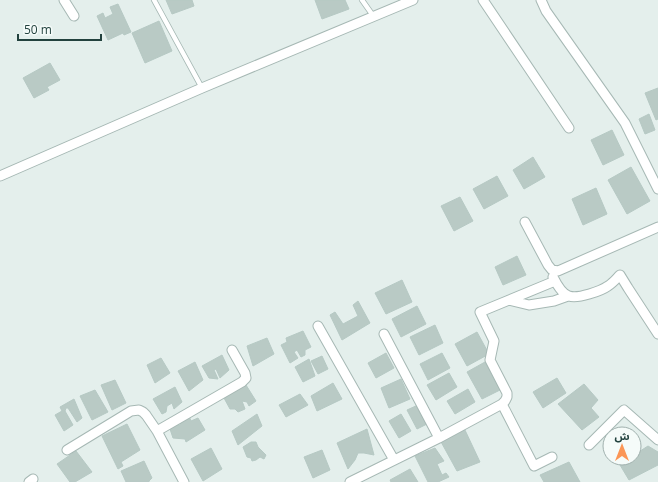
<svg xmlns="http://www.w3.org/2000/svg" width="658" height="482" viewBox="0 0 658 482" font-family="'Open Sans','Noto Sans Arabic',sans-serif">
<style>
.building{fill:#b9cac5;stroke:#b6c9c4}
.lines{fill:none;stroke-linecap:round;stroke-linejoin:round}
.lane-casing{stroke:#a6b8b4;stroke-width:6}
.street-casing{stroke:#a6b8b4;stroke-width:11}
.lane{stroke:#fff;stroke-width:4.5}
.street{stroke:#fff;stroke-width:9}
</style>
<rect width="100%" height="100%" fill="#e4efec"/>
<path class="building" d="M 166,0 L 192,0 L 194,6 L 172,14 Z
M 315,0 L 345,0 L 349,9 L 322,19 Z
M 118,4 L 131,32 L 124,35 L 123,33 L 108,40 L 97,16 L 103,13 L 105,18 L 113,14 L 110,7 Z
M 159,21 L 172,51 L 145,63 L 132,33 Z
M 50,63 L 60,80 L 47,87 L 49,90 L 34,98 L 23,78 Z
M 658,88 L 658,119 L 656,120 L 645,93 Z
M 649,114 L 655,130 L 645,134 L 639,119 Z
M 612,130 L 624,155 L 603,165 L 591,140 Z
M 533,157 L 545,177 L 524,189 L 513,170 Z
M 631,167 L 650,201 L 627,214 L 608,180 Z
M 497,176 L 508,196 L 484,209 L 473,189 Z
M 596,188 L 607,214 L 583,225 L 572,199 Z
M 460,197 L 473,221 L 454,231 L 441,206 Z
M 517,256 L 526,275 L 503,285 L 495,267 Z
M 402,280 L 412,302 L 386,314 L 375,293 Z
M 358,301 L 370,323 L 342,340 L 330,315 L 335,312 L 343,324 L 358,316 L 353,305 Z
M 417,306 L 426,324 L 401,337 L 392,319 Z
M 435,325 L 443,343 L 419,355 L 410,337 Z
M 303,331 L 311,347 L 305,350 L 305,355 L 301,357 L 297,350 L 294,352 L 298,358 L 290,363 L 281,345 L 287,342 L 286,338 Z
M 477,332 L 489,354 L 467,366 L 455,344 Z
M 267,338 L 274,354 L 253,366 L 247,346 Z
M 386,353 L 394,368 L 376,378 L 368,363 Z
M 442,353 L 450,368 L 428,380 L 420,364 Z
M 222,355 L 229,370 L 220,378 L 216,369 L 214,370 L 218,379 L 209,378 L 202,366 Z
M 322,356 L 328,369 L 318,374 L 311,361 Z
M 161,358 L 170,373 L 155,383 L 147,365 Z
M 309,359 L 315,376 L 303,382 L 295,367 Z
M 195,362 L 203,380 L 189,391 L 178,371 Z
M 485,362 L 500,390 L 482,399 L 467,372 Z
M 449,373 L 457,387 L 436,400 L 427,385 Z
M 557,378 L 566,393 L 543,408 L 533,392 Z
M 401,379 L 410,399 L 389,408 L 381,388 Z
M 115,380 L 126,403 L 112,410 L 101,385 Z
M 333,383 L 342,399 L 317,411 L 311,396 Z
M 584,384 L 598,400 L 591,408 L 599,417 L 582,430 L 558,404 Z
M 246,385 L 256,401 L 249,406 L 247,402 L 242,401 L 245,409 L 238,412 L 235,409 L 230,409 L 224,398 Z
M 175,387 L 182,402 L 174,409 L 172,403 L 167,406 L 166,412 L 162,414 L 153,399 Z
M 468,389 L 475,402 L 455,414 L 447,401 Z
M 95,390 L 108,412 L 92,420 L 80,396 Z
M 300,394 L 308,405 L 286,417 L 279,405 Z
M 74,399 L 82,418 L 77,422 L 68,408 L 66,408 L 65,411 L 73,425 L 64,431 L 55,415 L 62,411 L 60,407 Z
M 418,405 L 427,424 L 417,429 L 407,410 Z
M 257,414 L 262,426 L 238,445 L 232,431 Z
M 401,414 L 411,431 L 399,438 L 389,421 Z
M 189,416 L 191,421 L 198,418 L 205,430 L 186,442 L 185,439 L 173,438 L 169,426 L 176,422 L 177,425 L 180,425 L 180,421 Z
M 127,424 L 140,450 L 121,462 L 123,466 L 118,469 L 102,436 Z
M 464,428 L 480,462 L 457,471 L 440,440 Z
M 367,429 L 374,455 L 364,453 L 358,453 L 355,460 L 348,469 L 337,443 Z
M 251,442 L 256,442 L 258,447 L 266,455 L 264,459 L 260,457 L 256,460 L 252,461 L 251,458 L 247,457 L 243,447 Z
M 648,446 L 658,452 L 658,465 L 629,480 L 620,465 L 630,458 L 634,458 L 634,455 Z
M 211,448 L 222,469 L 203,481 L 191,459 Z
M 435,448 L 444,461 L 437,464 L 442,475 L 446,473 L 449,477 L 438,482 L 428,482 L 415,456 Z
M 322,450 L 330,470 L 313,478 L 304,457 Z
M 76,451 L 92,472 L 75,482 L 70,482 L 57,464 Z
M 144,461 L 152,478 L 149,481 L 149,482 L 126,482 L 121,471 Z
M 569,462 L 580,482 L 544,482 L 540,475 Z
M 410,469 L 418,482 L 391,482 L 390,480 Z"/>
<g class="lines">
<defs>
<path id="lane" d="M 154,0 L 202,88
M 362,0 L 374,17"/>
<path id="street" d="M 64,0 L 74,16
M 483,0 L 569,128
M 541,0 L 546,11 L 625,123 L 658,189
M 0,176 L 202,88 L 413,0
M 525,222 L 548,265 L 552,270 L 558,271 L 658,227
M 553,277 C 556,283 562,294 569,296 C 578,299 601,291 608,286 C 613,283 616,279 620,275 L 628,288 L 658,334
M 509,300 L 529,305 L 554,301 L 568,296
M 318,326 L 394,460
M 384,334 L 439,438
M 502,404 L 534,466 L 552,457
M 157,431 L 242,382 L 246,378 L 245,373 L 232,350
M 589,445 L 624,410 L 658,440
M 67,450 L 131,411 L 139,410 L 143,412 L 146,415 L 157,431 L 184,482
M 29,482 L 33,479
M 350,482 L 439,438 L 502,404 L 505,401 L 507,397 L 507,393 L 490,360 L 494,341 L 480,312 L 555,281"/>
</defs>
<use href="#lane" class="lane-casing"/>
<use href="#street" class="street-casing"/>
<use href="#lane" class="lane"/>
<use href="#street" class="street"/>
</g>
<g transform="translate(622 446)"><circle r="19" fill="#f5fbf9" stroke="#a1b1ae"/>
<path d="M0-3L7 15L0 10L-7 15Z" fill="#fb9656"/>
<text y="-6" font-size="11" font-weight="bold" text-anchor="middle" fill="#22423e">ش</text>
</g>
<path d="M18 34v6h83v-6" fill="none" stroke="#22423e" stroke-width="2"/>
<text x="24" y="34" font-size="12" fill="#22423e" stroke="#f5fbf9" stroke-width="3" paint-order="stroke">50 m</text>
</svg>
